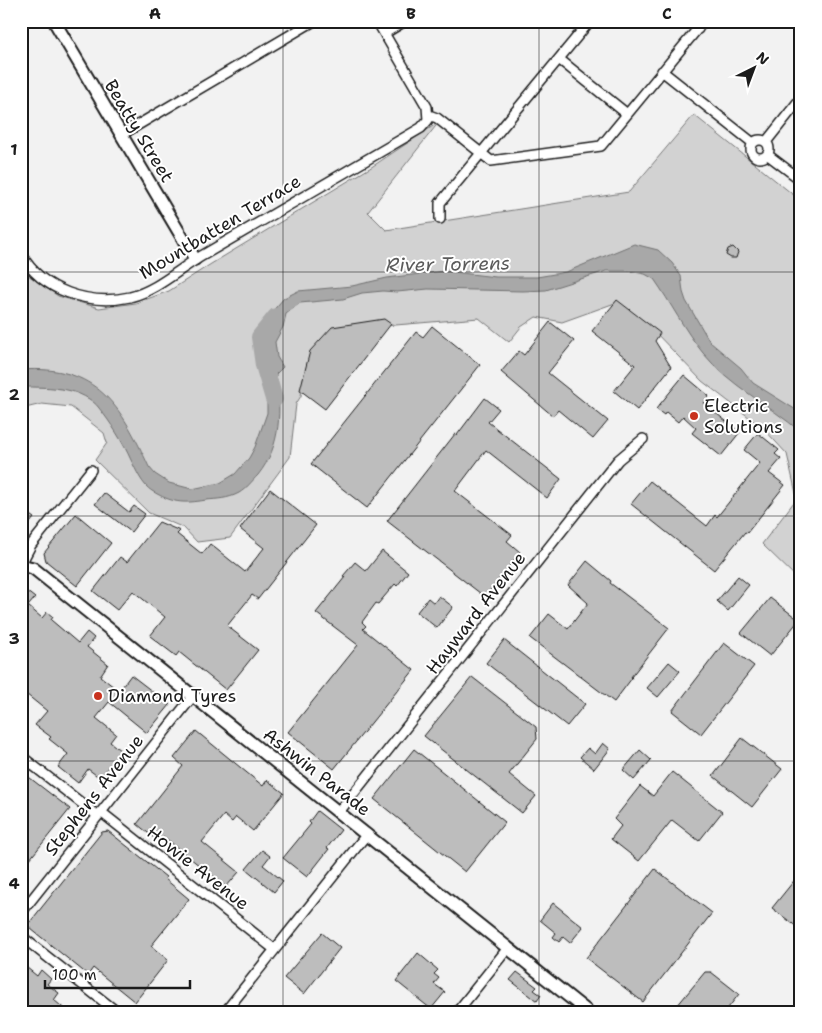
<svg xmlns="http://www.w3.org/2000/svg" width="822" height="1033" viewBox="0 0 822 1033" font-family="'Shantell Sans',sans-serif">
<style>
.green{fill:#d2d2d2;stroke:#777}
.water{fill:#a8a8a8;stroke:#707070}
.lines{fill:none;stroke-linecap:round;stroke-linejoin:round}
.river{stroke:#a8a8a8;stroke-width:18}
.building{fill:#bdbdbd;stroke:#1c1c1c}
.minor-casing{stroke:#1c1c1c;stroke-width:12}
.tertiary-casing{stroke:#1c1c1c;stroke-width:15}
.minor{stroke:#fff;stroke-width:9}
.tertiary{stroke:#fff;stroke-width:11}
.grid{fill:none;stroke:#1c1c1c;stroke-width:1;stroke-opacity:0.55}
.poi-dot{fill:#c8321e;stroke:#fff;stroke-width:2}
.labels{text-anchor:middle;dominant-baseline:central;stroke-width:4;stroke-linejoin:round;paint-order:stroke}
.street-label{font-size:18px;fill:#1c1c1c;stroke:#fff}
.poi-label{font-size:18px;fill:#1c1c1c;stroke:#fff;text-anchor:start}
.water-label{font-size:19px;font-style:italic;fill:#5b5b5b;stroke:#fff}
.neatline{fill:none;stroke:#1c1c1c;stroke-width:2}
.grid-label{font-size:16px;text-anchor:middle;font-weight:bold;fill:#1c1c1c}
</style>
<rect width="100%" height="100%" fill="#f2f2f2"/>
<filter id="ink" filterUnits="userSpaceOnUse"><feTurbulence type="fractalNoise" baseFrequency=".02" numOctaves="2"/><feDisplacementMap in="SourceGraphic" scale="10" xChannelSelector="R" yChannelSelector="G"/><feConvolveMatrix kernelMatrix="1 2 1 2 8 2 1 2 1" color-interpolation-filters="sRGB"/></filter>
<g filter="url(#ink)">
<path class="green" d="M 694,115 L 801,201 L 801,582 L 762,544 L 797,498 L 787,454 L 763,428 L 702,381 L 652,329 L 615,303 L 562,322 L 536,317 L 521,327 L 509,342 L 479,318 L 336,330 L 304,373 L 301,396 L 296,404 L 290,457 L 230,538 L 197,542 L 184,528 L 149,513 L 95,460 L 107,443 L 104,433 L 71,407 L 42,404 L 21,409 L 21,259 L 28,275 L 58,296 L 99,308 L 136,303 L 169,291 L 211,264 L 373,166 L 439,122 L 368,212 L 386,230 L 629,192 Z"/>
<path class="water" d="M 634,244 L 658,250 L 672,263 L 681,276 L 683,292 L 686,301 L 710,342 L 741,368 L 753,383 L 801,413 L 801,432 C 769,405 729,385 703,353 C 684,330 671,303 654,279 L 645,274 L 628,271 L 606,271 L 546,290 L 523,291 L 428,289 L 397,292 L 383,291 L 362,293 L 343,299 L 300,303 L 286,314 L 283,327 L 275,342 L 277,357 L 283,367 L 276,374 C 281,409 282,445 258,475 C 252,481 246,489 239,493 C 228,499 217,499 206,500 C 183,504 172,503 152,491 C 142,485 136,470 131,460 C 123,442 111,423 99,408 C 93,399 77,392 67,390 C 52,387 36,387 21,387 L 21,370 C 97,364 121,406 149,467 L 155,474 L 169,483 L 192,489 L 220,483 L 235,474 L 249,458 L 255,447 L 267,413 L 267,369 L 261,332 L 264,321 L 284,298 L 298,291 L 352,286 L 387,278 L 444,271 L 496,277 L 537,277 L 566,272 Z"/>
<g class="lines">
<path class="river" d="M 274,399 L 264,365 L 260,337 L 276,317"/>
</g>
<path class="building" d="M 733,247 L 738,252 L 736,258 L 731,258 L 726,255 L 728,249 Z
M 617,300 L 660,333 L 655,341 L 671,367 L 637,410 L 614,391 L 635,365 L 592,331 Z
M 384,319 L 391,324 L 325,409 L 300,390 L 310,351 L 332,327 Z
M 550,322 L 574,341 L 548,373 L 608,421 L 593,439 L 558,410 L 553,416 L 501,372 L 519,351 L 524,355 Z
M 432,326 L 480,365 L 367,508 L 311,464 L 416,332 L 423,337 Z
M 684,375 L 709,396 L 703,403 L 740,432 L 721,456 L 692,433 L 696,428 L 683,416 L 678,422 L 666,412 L 664,415 L 656,409 Z
M 485,398 L 499,409 L 488,422 L 561,479 L 547,498 L 486,450 L 455,491 L 512,535 L 507,541 L 520,552 L 485,597 L 387,521 L 455,434 L 457,435 Z
M 758,433 L 779,450 L 775,454 L 781,459 L 769,473 L 785,485 L 747,533 L 745,532 L 714,570 L 631,504 L 650,481 L 707,526 L 715,515 L 717,517 L 760,463 L 744,450 Z
M 270,489 L 316,525 L 258,599 L 252,595 L 227,626 L 258,650 L 226,690 L 179,652 L 176,656 L 150,636 L 165,617 L 133,591 L 117,610 L 93,591 L 120,557 L 127,562 L 159,522 L 180,531 L 177,534 L 202,554 L 210,544 L 245,572 L 264,548 L 240,529 Z
M 104,493 L 129,512 L 134,506 L 145,514 L 131,532 L 95,504 Z
M 21,509 L 34,518 L 21,534 Z
M 76,514 L 111,543 L 77,586 L 46,561 L 44,553 Z
M 382,551 L 408,572 L 397,586 L 395,584 L 378,604 L 376,603 L 362,622 L 366,626 L 363,629 L 414,670 L 334,769 L 288,732 L 358,645 L 316,613 L 345,577 L 343,576 L 355,562 L 366,571 Z
M 587,561 L 611,581 L 610,583 L 669,628 L 631,677 L 632,678 L 614,702 L 530,638 L 549,614 L 568,629 L 588,603 L 568,585 Z
M 738,576 L 749,585 L 728,611 L 717,601 Z
M 21,587 L 35,598 L 28,606 L 42,618 L 47,612 L 53,617 L 51,620 L 78,643 L 87,632 L 94,638 L 87,647 L 108,664 L 100,676 L 119,691 L 131,675 L 170,705 L 147,733 L 109,702 L 96,718 L 116,734 L 110,742 L 121,751 L 100,778 L 88,769 L 78,783 L 58,767 L 68,754 L 49,739 L 51,737 L 35,725 L 47,711 L 21,690 Z
M 439,596 L 453,607 L 437,628 L 417,612 L 428,598 L 434,603 Z
M 770,598 L 799,620 L 770,656 L 741,633 Z
M 504,640 L 585,704 L 567,726 L 486,663 Z
M 724,643 L 754,666 L 701,734 L 672,711 Z
M 669,662 L 680,671 L 658,697 L 647,688 Z
M 472,677 L 536,727 L 537,739 L 509,774 L 536,796 L 522,813 L 424,736 Z
M 196,731 L 263,786 L 267,780 L 284,793 L 253,831 L 236,817 L 232,822 L 224,815 L 202,842 L 239,872 L 226,887 L 164,837 L 159,842 L 137,824 L 183,766 L 174,758 Z
M 742,738 L 782,769 L 752,807 L 713,776 Z
M 603,743 L 610,749 L 594,769 L 580,757 L 588,748 L 595,754 Z
M 414,749 L 505,822 L 465,872 L 374,799 Z
M 640,750 L 651,760 L 634,780 L 623,770 Z
M 21,771 L 70,809 L 21,870 Z
M 672,772 L 722,812 L 699,841 L 672,820 L 639,861 L 611,839 L 621,826 L 614,819 L 640,786 L 653,796 Z
M 317,811 L 341,830 L 327,848 L 329,849 L 307,877 L 283,858 L 311,824 L 309,822 Z
M 108,831 L 166,877 L 165,879 L 189,899 L 151,946 L 168,960 L 135,1002 L 93,968 L 88,975 L 31,929 L 30,922 L 102,832 Z
M 262,850 L 270,856 L 263,865 L 283,881 L 274,892 L 246,869 Z
M 655,869 L 712,913 L 643,1002 L 586,958 Z
M 801,872 L 801,930 L 772,908 Z
M 553,903 L 583,927 L 570,943 L 563,937 L 559,942 L 553,937 L 556,933 L 540,920 Z
M 322,933 L 340,948 L 304,994 L 284,978 Z
M 418,953 L 438,970 L 434,974 L 439,978 L 434,984 L 445,992 L 431,1009 L 396,981 Z
M 21,963 L 37,976 L 41,970 L 51,979 L 47,984 L 59,993 L 54,1000 L 68,1012 L 21,1012 Z
M 517,972 L 537,987 L 534,990 L 541,995 L 537,1001 L 510,980 Z
M 705,972 L 711,972 L 739,994 L 725,1012 L 672,1012 Z"/>
<g class="lines">
<defs>
<path id="minor" d="M 689,21 L 698,29
M 385,33 L 405,21
M 559,59 L 627,114
M 662,71 L 753,143
M 429,115 L 437,118 L 491,161 L 601,146 L 704,21
M 121,135 L 314,21
M751 149a9 9 0 1 1 18 0a9 9 0 1 1-18 0Z
M 766,142 L 801,98
M 768,155 L 801,180
M 440,219 L 440,203 L 590,21
M 21,254 C 42,291 89,306 130,297 C 158,290 180,268 205,254 C 277,212 349,170 421,128 L 428,120 L 427,107 L 377,21
M 21,564 L 31,545 L 91,470
M 21,756 L 98,816
M 101,812 L 274,949
M 339,812 L 618,460 L 643,439
M 21,913 L 193,696
M 21,936 L 117,1012
M 225,1012 L 367,834
M 457,1012 L 508,948"/>
<path id="tertiary" d="M 54,21 L 195,259
M 21,565 L 33,568 L 588,1012"/>
</defs>
<use href="#minor" class="minor-casing"/>
<use href="#tertiary" class="tertiary-casing"/>
<use href="#minor" class="minor"/>
<use href="#tertiary" class="tertiary"/>
</g>
</g>
<path class="grid" d="M 283,21 L 283,1012M 539,21 L 539,1012M 21,272 L 801,272M 21,516 L 801,516M 21,761 L 801,761"/>
<g class="poi-dot">
<circle cx="694" cy="416" r="5"/>
<circle cx="98" cy="696" r="5"/>
</g>
<g class="labels">
<g class="street-label">
<text transform="translate(139 131) rotate(59)">Beatty Street</text>
<text transform="translate(220 227) rotate(-31)">Mountbatten Terrace</text>
<text transform="translate(476 613) rotate(-52)">Hayward Avenue</text>
<text transform="translate(317 772) rotate(38)">Ashwin Parade</text>
<text transform="translate(94 795) rotate(-52)">Stephens Avenue</text>
<text transform="translate(198 868) rotate(38)">Howie Avenue</text>
</g>
<g class="poi-label">
<text x="704" y="406">Electric<tspan x="704" dy="21">Solutions</tspan></text>
<text x="108" y="696">Diamond Tyres</text>
</g>
<g class="water-label">
<text transform="translate(448 264) rotate(-1)">River Torrens</text>
</g>
</g>
<rect width="822" height="1033" fill="none" stroke="#fff" stroke-width="55"/>
<g transform="translate(754 68) rotate(42)" stroke="#ffffff" stroke-width="4" paint-order="stroke">
<path d="M0-4L9 19L0 12L-9 19Z" fill="#1c1c1c"/>
<text y="-8" font-size="14" font-weight="bold" text-anchor="middle" fill="#1c1c1c">N</text>
</g>
<path d="M45 980v8h145v-8" fill="none" stroke="#1c1c1c" stroke-width="2.5"/>
<text x="52" y="980" font-size="15" fill="#1c1c1c" stroke="#ffffff" stroke-width="4" paint-order="stroke">100 m</text>
<rect x="28" y="28" width="766" height="978" class="neatline"/>
<g class="grid-label">
<text x="155" y="19">A</text>
<text x="411" y="19">B</text>
<text x="667" y="19">C</text>
<text x="14" y="155">1</text>
<text x="14" y="400">2</text>
<text x="14" y="644">3</text>
<text x="14" y="889">4</text>
</g>
</svg>
